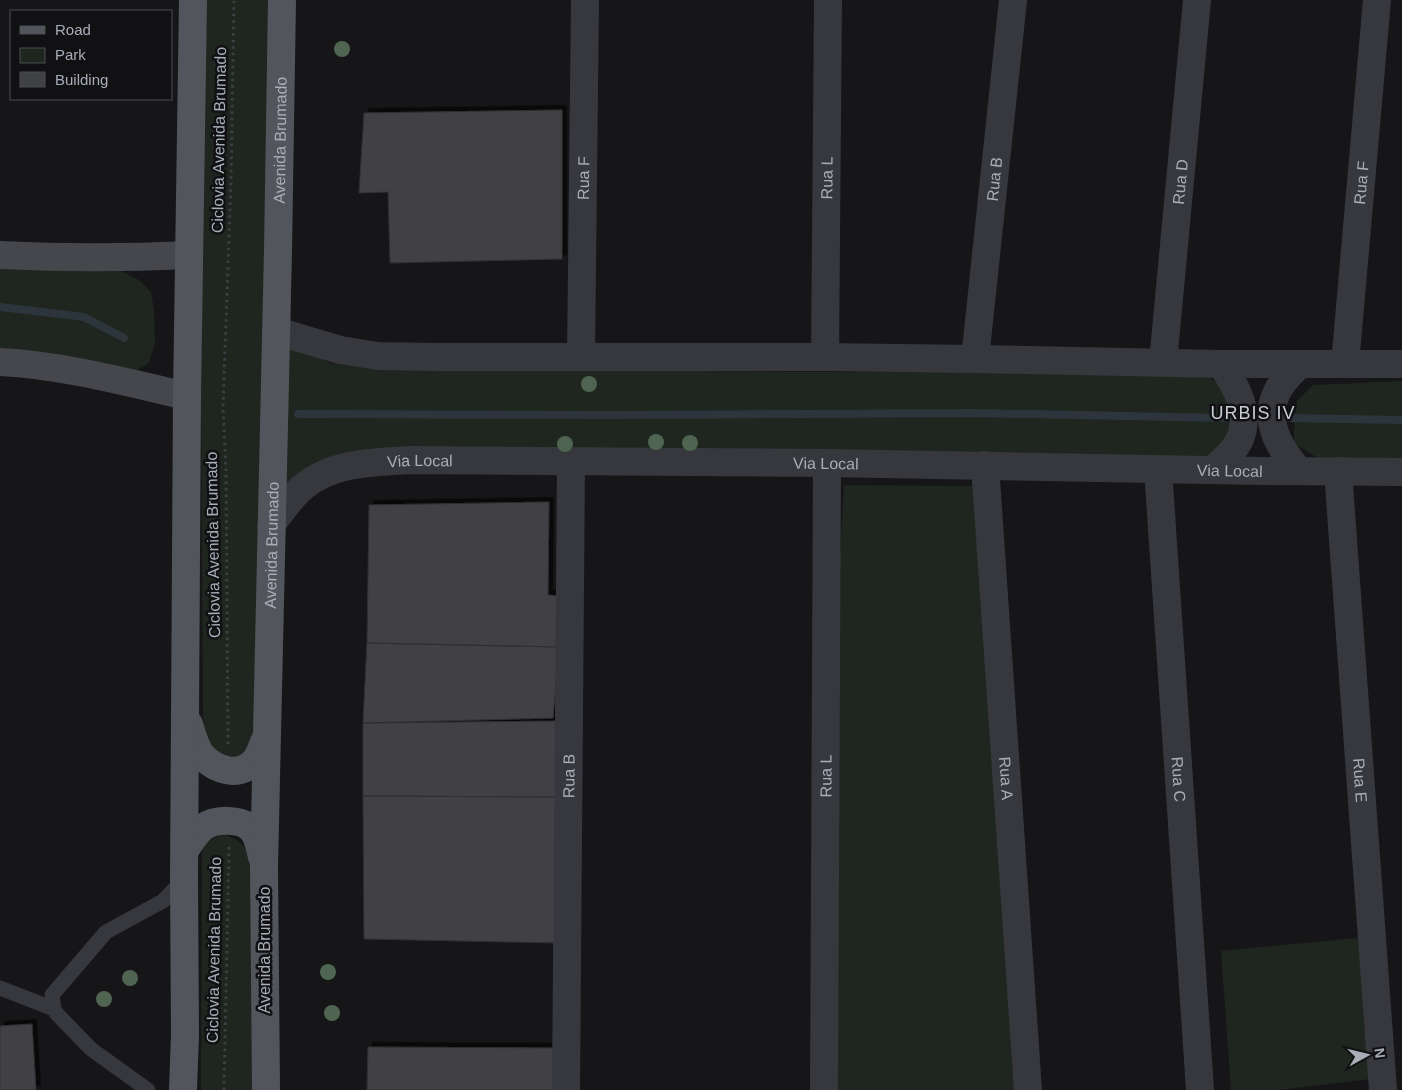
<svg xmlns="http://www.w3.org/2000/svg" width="1402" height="1090" viewBox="0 0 1402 1090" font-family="Arial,sans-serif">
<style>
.green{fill:#1e261f}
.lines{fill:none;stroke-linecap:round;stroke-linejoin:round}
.stream{stroke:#2c353c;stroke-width:8}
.building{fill:#404145;stroke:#303034;filter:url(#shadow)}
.path{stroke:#3d3f44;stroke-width:3;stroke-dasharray:2.5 4;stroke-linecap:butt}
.service{stroke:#37383d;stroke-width:15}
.minor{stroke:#37383d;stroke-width:28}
.tertiary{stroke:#37383d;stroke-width:28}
.secondary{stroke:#45474d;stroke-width:28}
.primary{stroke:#53555c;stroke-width:28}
.tree{fill:#506452}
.labels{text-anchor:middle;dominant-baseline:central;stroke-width:5;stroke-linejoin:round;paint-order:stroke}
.street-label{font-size:16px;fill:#a8adb8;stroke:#111113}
.neighbourhood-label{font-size:18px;letter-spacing:1px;fill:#c9ccd4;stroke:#111113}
</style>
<defs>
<filter id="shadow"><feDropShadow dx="4.5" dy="-4.5" stdDeviation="0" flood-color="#0009"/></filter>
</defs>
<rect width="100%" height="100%" fill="#161618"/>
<path class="green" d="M 203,0 L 271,0 L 258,744 L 233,760 L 216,755 L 205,741 L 203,715 L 199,114 Z
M 0,269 L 121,271 L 139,280 L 151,292 L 154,310 L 155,344 L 148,364 L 137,370 L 70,356 L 0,348 Z
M 288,344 L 330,363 L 368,368 L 808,372 L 1202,372 L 1220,385 L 1232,401 L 1234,429 L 1216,453 L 1183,461 L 352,462 L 283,507 Z
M 1402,381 L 1402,460 L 1316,457 L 1294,443 L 1294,415 L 1297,401 L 1313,385 Z
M 844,485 L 973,486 L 1022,1090 L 831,1090 L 827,789 Z
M 224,834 C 249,845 247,846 251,872 L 259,1090 L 201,1090 L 202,846 L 212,839 Z
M 1367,937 L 1379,1078 L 1279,1090 L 1231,1090 L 1221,951 Z"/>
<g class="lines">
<path class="stream" d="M 0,307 L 84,317 L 124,338
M 298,414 L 616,415 L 974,413 L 1223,418
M 1286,418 L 1402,420"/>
</g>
<path class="building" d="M 562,110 L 562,259 L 390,263 L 388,192 L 359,193 L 364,113 Z
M 549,502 L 548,595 L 561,596 L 559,647 L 367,643 L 369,505 Z
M 367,643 L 559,647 L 553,718 L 363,723 Z
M 563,721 L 561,797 L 363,796 L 363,723 Z
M 363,796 L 561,797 L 557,943 L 364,939 Z
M 32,1024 L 36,1090 L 0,1090 L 0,1026 Z
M 368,1047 L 558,1048 L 557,1090 L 367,1090 Z"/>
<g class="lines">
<path class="path" d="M 228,744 L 226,471 L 223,408 L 231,181 L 234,0
M 224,1090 L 229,845"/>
<path class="service" d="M 0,988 L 54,1009
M 148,1090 L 91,1049 L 57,1014 L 54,1009 L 52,995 L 106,932 L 163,901 L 184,879"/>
<g class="minor">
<path id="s1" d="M 581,357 L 585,0"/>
<path id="s2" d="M 825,357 L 828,0"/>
<path id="s3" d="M 975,359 L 1013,0"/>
<path id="s4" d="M 1163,362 L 1197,0"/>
<path id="s5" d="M 1345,364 L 1377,0"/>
<path id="s6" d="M 985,465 L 1028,1090"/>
<path id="s7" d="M 1158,469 L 1200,1090"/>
<path id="s8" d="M 1338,471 L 1383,1090"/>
<path id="s9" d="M 566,1090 L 571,462"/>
<path id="s10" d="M 824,1090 L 827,463"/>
</g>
<g class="tertiary">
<path d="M 276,331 L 340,350 L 378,356 L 434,357 L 825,357 L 975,359 L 1221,364 L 1402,364"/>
<path d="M 1212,470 C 1221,462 1233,453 1239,441 C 1252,413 1236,386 1221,364"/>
<path d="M 1299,471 C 1281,450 1263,423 1276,394 C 1281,382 1291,373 1300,364"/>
<path id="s11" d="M 271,525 C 281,512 291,497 303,487 C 333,462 372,463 409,460 L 827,463 L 1262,471 L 1402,472"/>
</g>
<path class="secondary" d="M 0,255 C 63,258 126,258 189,255
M 0,362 C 62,365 126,382 187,396"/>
<g class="primary">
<path d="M 189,724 C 192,734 195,747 202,756 C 216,770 238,778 254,762 C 260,756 262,745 266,738"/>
<path d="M 185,850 C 190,842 195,834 202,828 C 215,818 243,818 253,831 C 259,839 260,849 262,857"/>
<path d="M 183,1090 L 185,1035 L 184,879 L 187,396 L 193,0"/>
<path id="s12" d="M 266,1090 L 264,866 L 278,250 L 282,0"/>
</g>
</g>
<g class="tree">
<circle cx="342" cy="49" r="8"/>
<circle cx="589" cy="384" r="8"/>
<circle cx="656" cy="442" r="8"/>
<circle cx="690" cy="443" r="8"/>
<circle cx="565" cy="444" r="8"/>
<circle cx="328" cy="972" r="8"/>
<circle cx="130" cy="978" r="8"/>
<circle cx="104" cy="999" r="8"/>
<circle cx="332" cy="1013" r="8"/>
</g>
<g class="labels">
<g class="street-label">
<text transform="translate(219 140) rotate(-89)">Ciclovia Avenida Brumado</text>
<text stroke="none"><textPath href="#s12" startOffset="950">Avenida Brumado</textPath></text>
<text stroke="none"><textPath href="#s1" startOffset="179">Rua F</textPath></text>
<text stroke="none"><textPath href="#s2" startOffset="179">Rua L</textPath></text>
<text stroke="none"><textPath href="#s3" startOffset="181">Rua B</textPath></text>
<text stroke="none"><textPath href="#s4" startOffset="181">Rua D</textPath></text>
<text stroke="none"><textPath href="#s5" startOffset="182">Rua F</textPath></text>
<text stroke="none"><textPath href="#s11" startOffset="172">Via Local</textPath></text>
<text stroke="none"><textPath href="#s11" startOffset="578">Via Local</textPath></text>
<text stroke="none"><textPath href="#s11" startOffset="982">Via Local</textPath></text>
<text transform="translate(213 545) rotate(-91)">Ciclovia Avenida Brumado</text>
<text stroke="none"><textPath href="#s12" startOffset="545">Avenida Brumado</textPath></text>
<text stroke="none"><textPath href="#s9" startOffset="314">Rua B</textPath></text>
<text stroke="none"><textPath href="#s10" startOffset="314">Rua L</textPath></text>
<text stroke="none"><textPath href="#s6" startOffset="314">Rua A</textPath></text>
<text stroke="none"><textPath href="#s7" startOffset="311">Rua C</textPath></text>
<text stroke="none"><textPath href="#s8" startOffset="310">Rua E</textPath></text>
<text transform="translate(214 950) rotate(-89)">Ciclovia Avenida Brumado</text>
<text transform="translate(264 950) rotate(-90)">Avenida Brumado</text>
</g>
<g class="neighbourhood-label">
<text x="1253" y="413">URBIS IV</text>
</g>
</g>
<rect x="10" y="10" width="162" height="90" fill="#111113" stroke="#4d4f55"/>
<rect x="20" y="26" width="25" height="8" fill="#53555c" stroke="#4d4f55"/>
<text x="55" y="35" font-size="15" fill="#a8adb8">Road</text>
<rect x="20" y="48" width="25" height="15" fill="#1e261f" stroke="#4d4f55"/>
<text x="55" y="60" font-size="15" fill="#a8adb8">Park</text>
<rect x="20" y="72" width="25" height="15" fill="#404145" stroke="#4d4f55"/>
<text x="55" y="85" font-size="15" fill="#a8adb8">Building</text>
<g transform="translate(1367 1055) rotate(82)" stroke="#111113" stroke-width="4" paint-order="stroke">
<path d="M0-4L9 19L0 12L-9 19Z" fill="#a8adb8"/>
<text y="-8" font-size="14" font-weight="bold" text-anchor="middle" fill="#a8adb8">N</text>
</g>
</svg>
